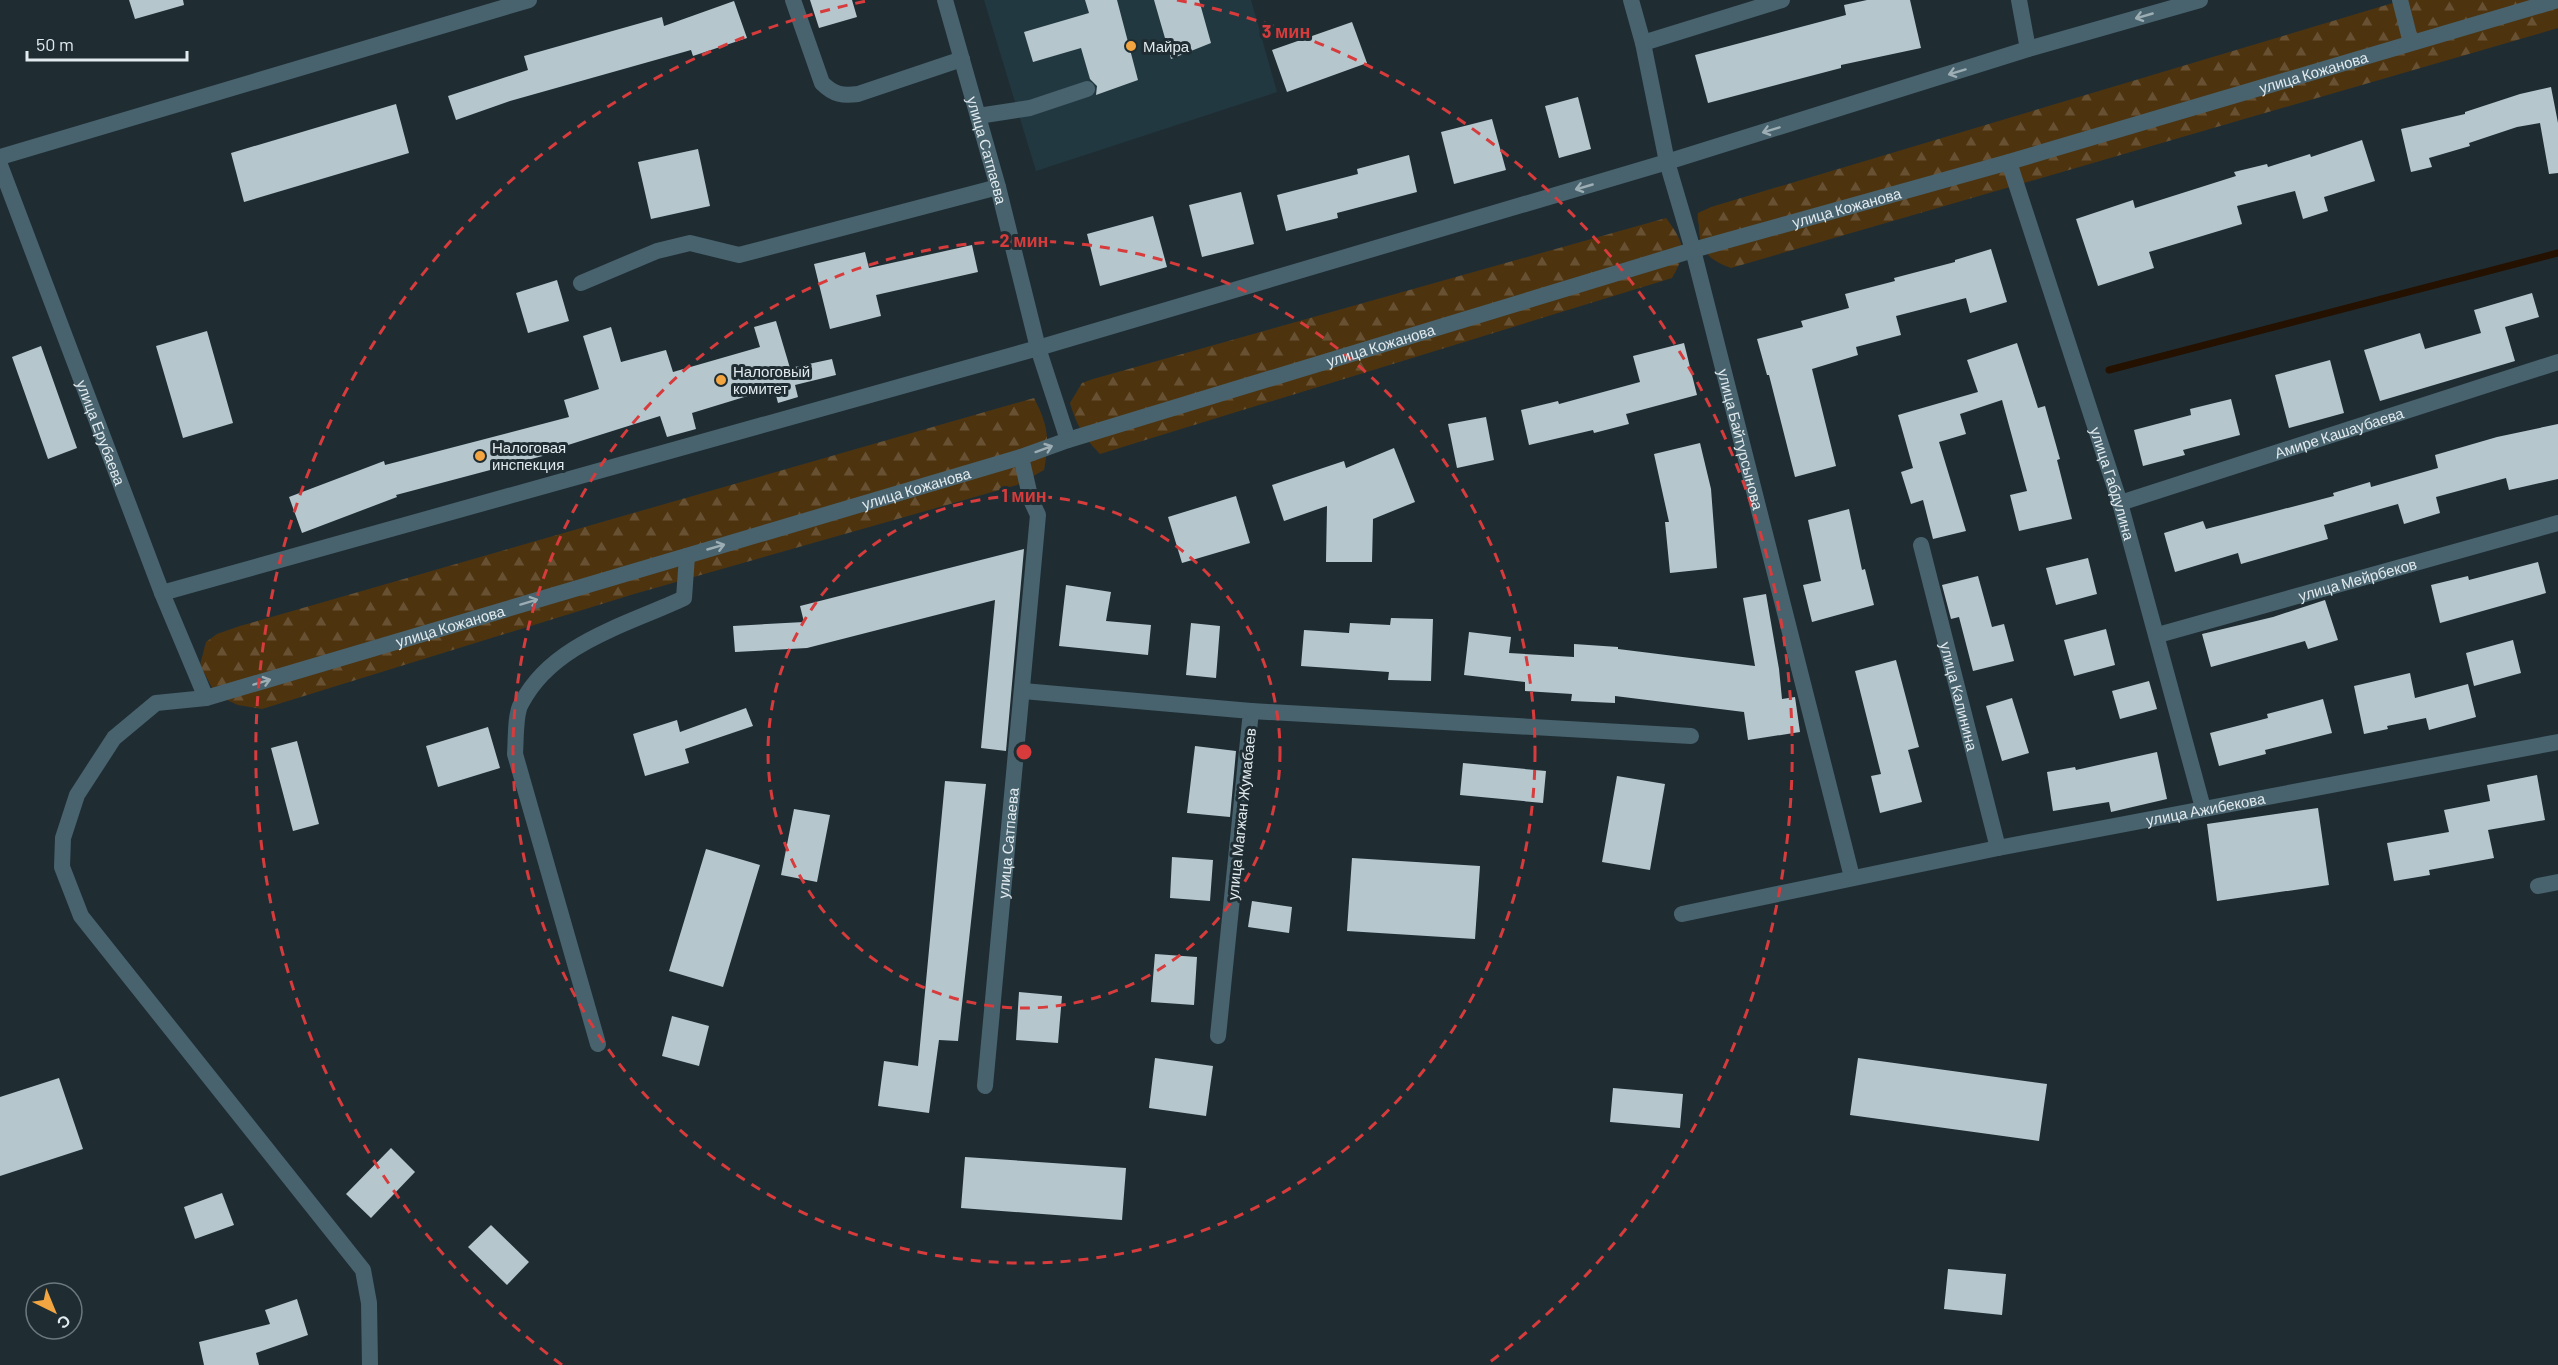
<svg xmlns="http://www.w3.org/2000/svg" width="2558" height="1365" viewBox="0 0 2558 1365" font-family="Barlow,sans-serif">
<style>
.built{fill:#223840}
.forest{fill:url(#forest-firs)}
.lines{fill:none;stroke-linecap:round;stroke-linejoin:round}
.stream{stroke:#241100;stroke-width:7}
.building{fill:#b5c6cd}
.minor{stroke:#48636e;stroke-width:16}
.tertiary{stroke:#48636e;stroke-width:16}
.oneway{stroke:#9cadb4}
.ring{fill:none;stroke:#d73b3c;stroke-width:3;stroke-dasharray:10 8}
.poi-dot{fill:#f2a541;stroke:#1f2d33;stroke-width:2}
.labels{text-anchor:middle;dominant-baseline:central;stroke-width:6;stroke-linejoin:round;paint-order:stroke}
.poi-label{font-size:15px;fill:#e1eaee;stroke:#1f2d33;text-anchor:start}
.street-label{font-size:15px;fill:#e1eaee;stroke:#1f2d33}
.centre{fill:#d73b3c;stroke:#1f2d33;stroke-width:3}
.ring-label{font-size:18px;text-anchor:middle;font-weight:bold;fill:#d73b3c;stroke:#1f2d33;stroke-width:6;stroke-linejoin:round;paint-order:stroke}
</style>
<defs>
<pattern id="forest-firs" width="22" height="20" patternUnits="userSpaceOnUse" patternTransform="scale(1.5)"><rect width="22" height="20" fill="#4e330f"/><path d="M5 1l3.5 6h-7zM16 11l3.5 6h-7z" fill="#675132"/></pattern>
</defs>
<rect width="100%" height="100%" fill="#1f2d33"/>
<path class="built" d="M 984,0 L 1251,0 L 1277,92 L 1036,171 Z"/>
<path class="forest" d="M 2403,0 L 2558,0 L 2558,28 L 1731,268 C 1709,260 1700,251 1699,228 C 1699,222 1697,220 1698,213 L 1711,207 Z
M 1666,218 C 1684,243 1688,251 1672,278 L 1100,454 C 1084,438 1076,424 1070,403 L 1082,383 L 1093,379 Z
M 1034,398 C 1048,425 1050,439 1044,470 L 1017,485 L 634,594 L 262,709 L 238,705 L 216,695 L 200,665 L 206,642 L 217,634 L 240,626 Z"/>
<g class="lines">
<path class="stream" d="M 2109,370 L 2558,253"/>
</g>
<path class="building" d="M 129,0 L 183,0 L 184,5 L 135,19 Z
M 810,0 L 852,0 L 857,17 L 819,28 Z
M 1085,0 L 1117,0 L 1138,80 L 1096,95 L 1097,86 L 1090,79 L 1081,48 L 1033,62 L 1024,32 L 1089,13 Z
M 1154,0 L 1199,0 L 1211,43 L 1171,59 Z
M 1867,0 L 1910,0 L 1921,48 L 1841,65 L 1841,68 L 1708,103 L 1695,55 L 1846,15 L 1844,5 Z
M 734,1 L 747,38 L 693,56 L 691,50 L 510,101 L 456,120 L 448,96 L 528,70 L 524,56 L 662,17 L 664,26 Z
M 1352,22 L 1367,63 L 1287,92 L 1272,50 Z
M 2551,87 L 2558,123 L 2558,173 L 2549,174 L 2540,123 L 2517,127 L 2469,143 L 2470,146 L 2429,158 L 2432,167 L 2411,172 L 2401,129 L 2465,114 L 2465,112 L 2520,94 Z
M 1578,97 L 1591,149 L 1559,158 L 1545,106 Z
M 396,104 L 409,153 L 244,202 L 231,153 Z
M 1492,119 L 1506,170 L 1454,184 L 1441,132 Z
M 2362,140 L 2375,181 L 2324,197 L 2328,211 L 2303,219 L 2295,191 L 2237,206 L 2242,224 L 2149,252 L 2154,268 L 2098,286 L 2076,219 L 2133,200 L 2135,208 L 2236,176 L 2234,172 L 2267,164 L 2268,167 L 2310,154 L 2311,157 Z
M 698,149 L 710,206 L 651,219 L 638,162 Z
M 1409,155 L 1417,192 L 1337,213 L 1338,218 L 1286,231 L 1277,195 L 1358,174 L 1357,169 Z
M 1241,192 L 1254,244 L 1202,257 L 1189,205 Z
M 1153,216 L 1167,267 L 1100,286 L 1087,234 Z
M 972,245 L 978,272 L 876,295 L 881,316 L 830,329 L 814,264 L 865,252 L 869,268 Z
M 1991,249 L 2007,302 L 1970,313 L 1966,298 L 1896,316 L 1901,335 L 1856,347 L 1858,355 L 1812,369 L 1836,466 L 1795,477 L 1769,375 L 1767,375 L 1757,339 L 1803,327 L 1801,321 L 1849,308 L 1845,294 L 1895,281 L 1894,278 L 1955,262 L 1955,260 Z
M 557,280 L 569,321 L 528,333 L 516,293 Z
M 2532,293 L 2539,317 L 2505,327 L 2515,361 L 2380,401 L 2364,350 L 2420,333 L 2425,349 L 2481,333 L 2474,310 Z
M 776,321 L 790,368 L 832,359 L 836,375 L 795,385 L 798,397 L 778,403 L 774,388 L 692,413 L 696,429 L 667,437 L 660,416 L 549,451 L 550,454 L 396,495 L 397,497 L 302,533 L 289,497 L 384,461 L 385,465 L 569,417 L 564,400 L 599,389 L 583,336 L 611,327 L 621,362 L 666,350 L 673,372 L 760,347 L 754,327 Z
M 207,331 L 233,423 L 183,438 L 156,346 Z
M 1684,343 L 1697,395 L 1626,414 L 1629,424 L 1594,433 L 1593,430 L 1529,445 L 1521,410 L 1558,401 L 1559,404 L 1640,382 L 1633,356 Z
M 2017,343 L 2038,408 L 2045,406 L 2060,459 L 2057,460 L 2072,519 L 2019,531 L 2010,495 L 2027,491 L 2002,400 L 1960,414 L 1966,434 L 1939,442 L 1966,531 L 1933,539 L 1923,500 L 1911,504 L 1901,472 L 1913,468 L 1898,415 L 1978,392 L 1967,360 Z
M 41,346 L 77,448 L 48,459 L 12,357 Z
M 2330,360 L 2344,413 L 2289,428 L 2275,375 Z
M 2231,399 L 2240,435 L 2183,450 L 2185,455 L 2143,466 L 2134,430 L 2191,415 L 2190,409 Z
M 1486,417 L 1494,460 L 1457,468 L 1448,424 Z
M 2558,424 L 2558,479 L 2509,490 L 2506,478 L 2436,497 L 2440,513 L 2404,524 L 2398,504 L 2324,525 L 2328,539 L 2241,564 L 2238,553 L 2175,572 L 2164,533 L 2203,521 L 2206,529 L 2334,496 L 2333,493 L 2370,482 L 2371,487 L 2438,468 L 2435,455 L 2497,437 Z
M 1700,443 L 1711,489 L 1717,568 L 1670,573 L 1665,522 L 1669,522 L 1654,454 Z
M 1394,448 L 1415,502 L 1373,519 L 1372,562 L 1326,562 L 1327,506 L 1284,521 L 1272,485 L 1344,461 L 1346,468 Z
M 1236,496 L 1250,543 L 1182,563 L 1168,517 Z
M 1849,509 L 1862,570 L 1865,569 L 1874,605 L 1812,622 L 1803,585 L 1821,581 L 1808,520 Z
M 1024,549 L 1006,751 L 981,748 L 995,600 L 807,648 L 735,652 L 733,626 L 804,622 L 800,606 Z
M 2088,558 L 2097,594 L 2056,605 L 2046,568 Z
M 2538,562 L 2546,593 L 2440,623 L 2431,585 L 2468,576 L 2469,580 Z
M 1978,576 L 1992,627 L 2004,624 L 2014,661 L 1973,671 L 1959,617 L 1951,619 L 1942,585 Z
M 1066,585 L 1111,592 L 1106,621 L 1151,625 L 1148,655 L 1059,646 Z
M 1766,594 L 1779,669 L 1782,699 L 1795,697 L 1800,732 L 1748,740 L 1744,712 L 1615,696 L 1615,703 L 1571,701 L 1572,694 L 1525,691 L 1525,682 L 1464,675 L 1469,632 L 1511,637 L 1509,653 L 1574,657 L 1574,644 L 1618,647 L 1618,649 L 1755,666 L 1743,598 Z
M 2325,600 L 2338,640 L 2308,649 L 2305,641 L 2211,667 L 2202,634 L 2273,617 Z
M 1391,618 L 1433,619 L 1431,681 L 1388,680 L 1389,672 L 1301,666 L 1304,630 L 1349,633 L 1350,623 L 1390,625 Z
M 1191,623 L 1220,626 L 1216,678 L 1186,675 Z
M 2106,629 L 2115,665 L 2074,676 L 2064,640 Z
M 2513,640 L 2521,673 L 2474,686 L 2466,653 Z
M 1896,660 L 1919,747 L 1908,750 L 1922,802 L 1880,813 L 1871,776 L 1881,774 L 1855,671 Z
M 2410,673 L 2415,698 L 2468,684 L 2476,717 L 2429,730 L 2426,718 L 2387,726 L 2388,729 L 2364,734 L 2354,686 Z
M 2149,681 L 2157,709 L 2120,719 L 2112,691 Z
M 2012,698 L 2029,753 L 2002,761 L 1986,706 Z
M 2323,699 L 2332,733 L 2265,750 L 2266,754 L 2219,766 L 2210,733 L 2268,718 L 2267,714 Z
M 746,708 L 753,726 L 685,749 L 689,763 L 645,776 L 633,734 L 677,720 L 680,732 Z
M 488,727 L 500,768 L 438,787 L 426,746 Z
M 297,741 L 319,824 L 293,831 L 271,748 Z
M 1195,746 L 1236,751 L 1230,817 L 1187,813 Z
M 2157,752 L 2167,799 L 2111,812 L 2109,802 L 2053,811 L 2047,772 L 2075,767 L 2076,770 Z
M 1463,763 L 1546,771 L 1543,803 L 1460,795 Z
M 2537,775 L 2545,820 L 2488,830 L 2494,858 L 2429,870 L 2430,875 L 2394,881 L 2387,843 L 2449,832 L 2444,810 L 2490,801 L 2487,785 Z
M 1617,776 L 1665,784 L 1650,870 L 1602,862 Z
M 945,781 L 986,784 L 958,1041 L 939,1040 L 929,1113 L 878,1106 L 884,1061 L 918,1066 Z
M 2318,808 L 2329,885 L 2217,901 L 2207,824 Z
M 794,809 L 830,815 L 817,882 L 781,875 Z
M 706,849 L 760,865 L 723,987 L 669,971 Z
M 1172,857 L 1213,860 L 1210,901 L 1170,898 Z
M 1352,858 L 1480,866 L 1475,939 L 1347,931 Z
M 1252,901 L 1292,907 L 1289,933 L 1248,927 Z
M 1155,954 L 1197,957 L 1194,1005 L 1151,1002 Z
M 1019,992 L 1062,996 L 1058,1043 L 1016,1040 Z
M 672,1016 L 709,1026 L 699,1066 L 662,1056 Z
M 1155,1058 L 1213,1066 L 1206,1116 L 1149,1108 Z
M 1858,1058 L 2047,1084 L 2039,1141 L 1850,1115 Z
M 59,1078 L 83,1149 L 0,1176 L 0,1097 Z
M 1613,1088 L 1683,1094 L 1680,1128 L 1610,1122 Z
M 391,1148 L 415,1172 L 371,1218 L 346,1194 Z
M 965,1157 L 1126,1168 L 1122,1220 L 961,1208 Z
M 222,1193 L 234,1225 L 195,1239 L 184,1207 Z
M 491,1225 L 529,1262 L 507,1285 L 468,1247 Z
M 1948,1269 L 2006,1274 L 2002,1315 L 1944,1309 Z
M 297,1299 L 308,1335 L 256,1353 L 259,1365 L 204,1365 L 199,1342 L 270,1324 L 265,1310 Z"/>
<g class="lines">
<g class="minor">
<path d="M 793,0 L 822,83 C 834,95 843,96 858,94 L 962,59"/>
<path id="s1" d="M 945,0 L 998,187 L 1038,348 L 1068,440"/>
<path id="s2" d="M 1631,0 L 1643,43 L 1667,162 L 1693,250 L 1852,877"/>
<path d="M 2019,0 L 2028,49"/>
<path d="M 1643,43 L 1782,0"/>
<path d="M 978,116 L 1030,108 L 1087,89"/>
<path d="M 0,157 L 529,0"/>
<path id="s3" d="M 2009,162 L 2120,503 L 2203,808"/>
<path d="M 581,283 L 657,251 L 690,243 L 739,255 L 998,187"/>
<path id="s4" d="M 2120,503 L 2558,362"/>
<path id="s5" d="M 1921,545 L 1998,848"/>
<path id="s6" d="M 2158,635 L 2558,523"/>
<path d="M 1023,691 L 1251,711 L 1218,1036"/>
<path d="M 206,698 L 156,703 L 114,738 L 77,795 L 63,838 L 62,867 L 81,916 L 363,1270 L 369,1303 L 370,1365"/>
<path d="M 1251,711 L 1691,736"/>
<path d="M 2538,886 L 2558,882"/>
<path id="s7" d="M 1682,914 L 1998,848 L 2558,742"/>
<path d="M 598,1044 L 515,754 C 516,742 515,714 521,704 C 552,643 627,625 684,598 L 687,556"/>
<path id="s8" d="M 985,1086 L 1038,515 L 1031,500 L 1021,457"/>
</g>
<g class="tertiary">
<path d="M 2400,0 L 2411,43"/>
<path id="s9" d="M 0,165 L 162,593 L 206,698 L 1021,457 L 1068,440 L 1693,250 L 2009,162 L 2558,0"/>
<path d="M 162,593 L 1038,348 L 1667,162 L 2028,49 L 2200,0"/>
</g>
</g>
<defs><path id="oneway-shaft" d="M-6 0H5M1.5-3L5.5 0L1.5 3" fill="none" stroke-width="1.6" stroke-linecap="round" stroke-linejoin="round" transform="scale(1.5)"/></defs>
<g class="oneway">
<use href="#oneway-shaft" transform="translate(2144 16) rotate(164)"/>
<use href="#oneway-shaft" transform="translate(1957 72) rotate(163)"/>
<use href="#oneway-shaft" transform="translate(1771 130) rotate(163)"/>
<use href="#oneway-shaft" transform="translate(1584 187) rotate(164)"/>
<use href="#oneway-shaft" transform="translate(1044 449) rotate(-20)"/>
<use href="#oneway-shaft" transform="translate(716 547) rotate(-16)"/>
<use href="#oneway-shaft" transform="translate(529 602) rotate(-17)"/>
<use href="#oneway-shaft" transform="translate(262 682) rotate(-17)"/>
</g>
<g class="ring">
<circle cx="1024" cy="752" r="256"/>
<circle cx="1024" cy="752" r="511"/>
<path d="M562 1365A767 767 0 0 1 871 0M1177 0A767 767 0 0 1 1486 1365"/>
</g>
<g class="poi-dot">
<circle cx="1131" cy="46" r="6"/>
<circle cx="721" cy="380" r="6"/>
<circle cx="480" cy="456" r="6"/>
</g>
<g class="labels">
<g class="poi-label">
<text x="1143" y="46">Майра</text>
<text x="733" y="371">Налоговый<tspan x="733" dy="17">комитет</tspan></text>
<text x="492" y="447">Налоговая<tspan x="492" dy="17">инспекция</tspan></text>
</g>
<g class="street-label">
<text stroke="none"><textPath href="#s9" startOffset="2770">улица Кожанова</textPath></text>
<text stroke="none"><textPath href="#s1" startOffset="156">улица Сатпаева</textPath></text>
<text stroke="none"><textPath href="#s9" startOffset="2284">улица Кожанова</textPath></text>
<text stroke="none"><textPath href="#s9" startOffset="1798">улица Кожанова</textPath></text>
<text stroke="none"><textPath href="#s9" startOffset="286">улица Ерубаева</textPath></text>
<text stroke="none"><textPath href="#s4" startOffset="230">Амире Кашаубаева</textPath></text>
<text stroke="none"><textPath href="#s2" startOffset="453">улица Байтурсынова</textPath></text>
<text stroke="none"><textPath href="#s3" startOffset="338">улица Габдулина</textPath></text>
<text stroke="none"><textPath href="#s9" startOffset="1312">улица Кожанова</textPath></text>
<text stroke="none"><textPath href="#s6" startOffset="207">улица Мейрбеков</textPath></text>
<text stroke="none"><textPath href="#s9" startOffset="826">улица Кожанова</textPath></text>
<text stroke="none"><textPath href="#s5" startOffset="156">улица Калинина</textPath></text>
<text stroke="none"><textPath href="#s7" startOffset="534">улица Ажибекова</textPath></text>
<text transform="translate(1241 814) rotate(-84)">улица Магжан Жумабаев</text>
<text stroke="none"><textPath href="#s8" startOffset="244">улица Сатпаева</textPath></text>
</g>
</g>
<circle cx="1024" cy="752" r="9" class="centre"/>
<g class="ring-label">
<text x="1286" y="38">3 мин</text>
<text x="1024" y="247">2 мин</text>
<text x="1024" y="502">1 мин</text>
</g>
<g transform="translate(54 1311) rotate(137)"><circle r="28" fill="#1f2d33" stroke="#6d797e" stroke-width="1.5"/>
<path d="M0-4.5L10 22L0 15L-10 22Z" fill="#f2a541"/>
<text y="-9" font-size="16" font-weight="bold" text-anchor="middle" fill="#e1eaee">С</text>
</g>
<path d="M27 51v9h160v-9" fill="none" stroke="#e1eaee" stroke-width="3"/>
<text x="36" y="51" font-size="18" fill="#e1eaee" stroke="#1f2d33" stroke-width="4.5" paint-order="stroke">50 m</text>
</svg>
